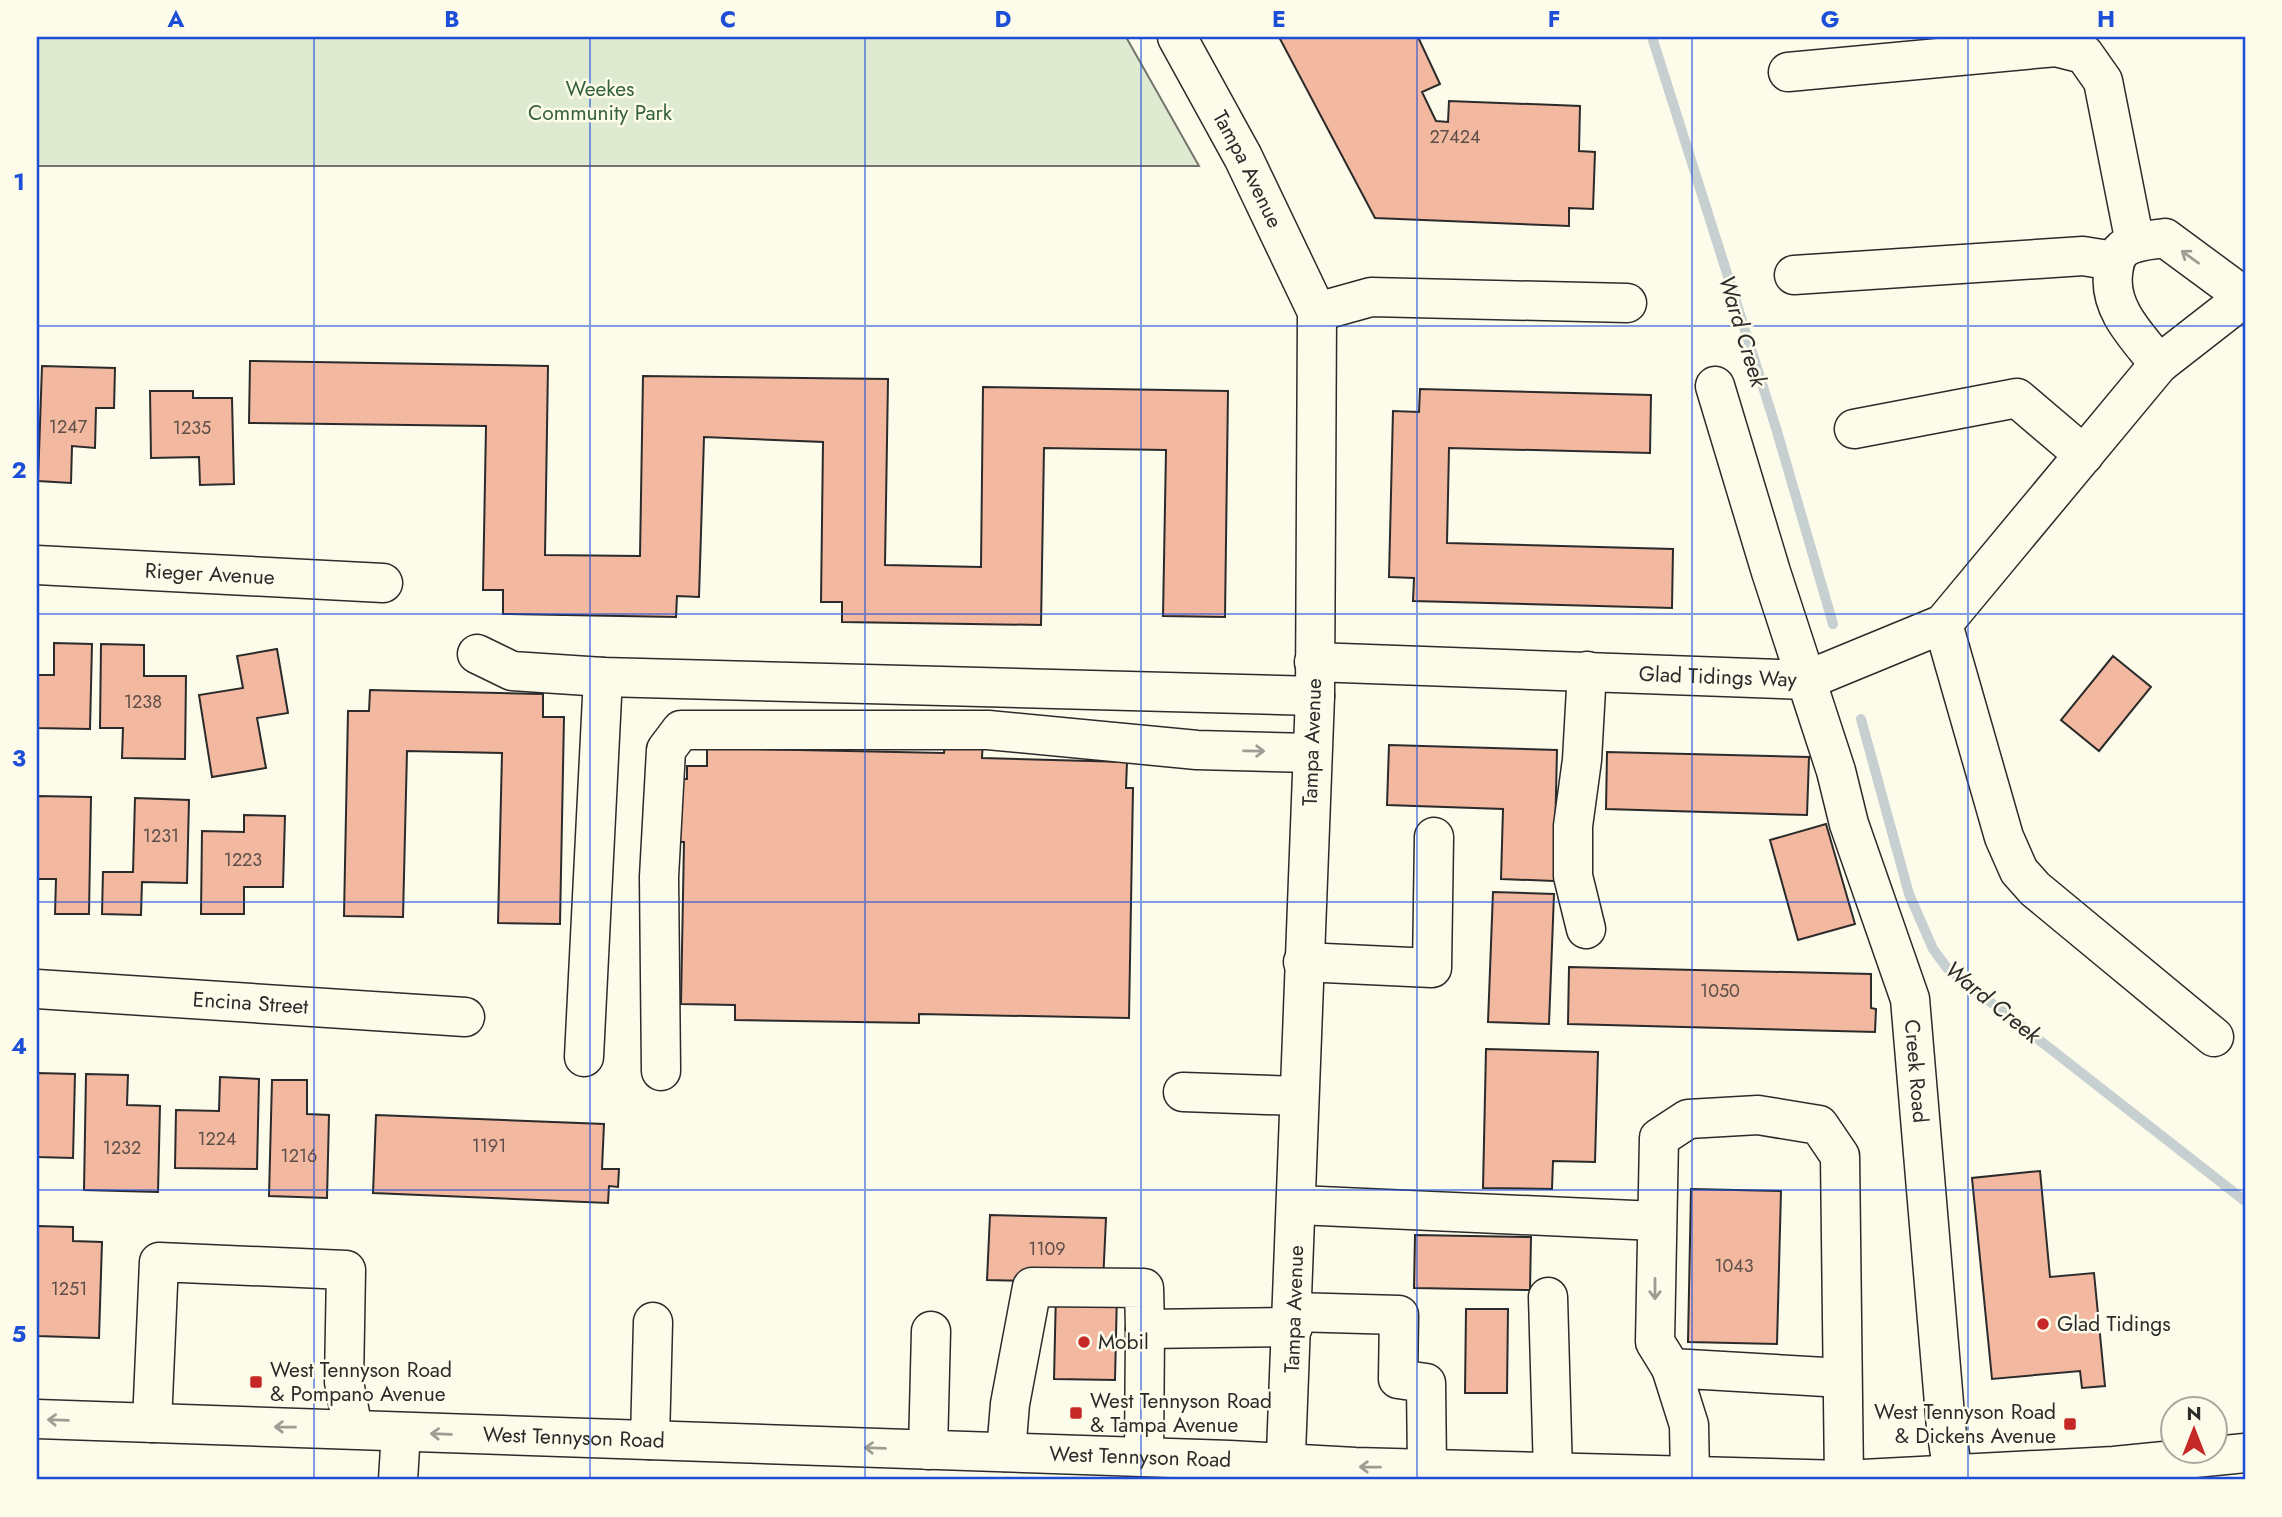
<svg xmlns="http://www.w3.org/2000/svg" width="2282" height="1517" viewBox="0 0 2282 1517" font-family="Jost,sans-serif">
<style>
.green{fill:#deebd1;stroke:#74746e;stroke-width:2}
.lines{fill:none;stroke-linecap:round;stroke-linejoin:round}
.stream{stroke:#c7d0d0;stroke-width:10}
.building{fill:#f2b8a0;stroke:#2b2b2b;stroke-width:2}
.minor-casing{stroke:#2b2b2b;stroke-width:41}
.major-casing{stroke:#2b2b2b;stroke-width:41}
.minor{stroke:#fdfbea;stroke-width:38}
.major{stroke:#fdfbea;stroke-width:38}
.oneway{stroke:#9e9d94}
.grid{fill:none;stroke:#1d4ed8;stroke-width:2;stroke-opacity:0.55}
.poi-dot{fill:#c62828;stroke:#fdfbea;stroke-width:2.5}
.labels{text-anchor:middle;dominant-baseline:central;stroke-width:5;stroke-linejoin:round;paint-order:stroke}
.number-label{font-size:18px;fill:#5d4e48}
.park-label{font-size:21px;fill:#34623c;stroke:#fdfbea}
.street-label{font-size:21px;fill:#2b2b2b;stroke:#fdfbea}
.poi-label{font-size:21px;fill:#2b2b2b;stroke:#fdfbea;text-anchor:start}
.water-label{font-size:23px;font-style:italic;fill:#2b2b2b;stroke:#fdfbea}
.neatline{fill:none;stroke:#1d4ed8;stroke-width:2.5}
.grid-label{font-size:23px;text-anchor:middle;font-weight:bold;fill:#1d4ed8}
</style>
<rect width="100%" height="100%" fill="#fdfbea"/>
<path class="green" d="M 37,37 L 1126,37 L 1199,166 L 37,166 Z"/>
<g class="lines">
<path class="stream" d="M 1652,37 L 1776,428 L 1833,624
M 1861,719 L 1909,894 L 1933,949 L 1947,968 L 2245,1201"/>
</g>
<path class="building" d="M 1279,37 L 1418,37 L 1440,84 L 1422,92 L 1436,121 L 1448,122 L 1449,101 L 1580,106 L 1579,151 L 1595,152 L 1593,209 L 1569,208 L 1569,226 L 1375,218 Z
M 250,361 L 548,366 L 545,555 L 640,556 L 643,376 L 888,379 L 885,565 L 981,567 L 983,387 L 1228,391 L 1225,617 L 1163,616 L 1166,450 L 1044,448 L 1041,625 L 842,622 L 842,602 L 821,602 L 823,442 L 704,437 L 699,597 L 677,596 L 676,617 L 503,614 L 503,590 L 483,590 L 486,426 L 249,423 Z
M 42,366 L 115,368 L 114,408 L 96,408 L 95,448 L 72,446 L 71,483 L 38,481 Z
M 1420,389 L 1651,395 L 1650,453 L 1449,448 L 1447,543 L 1673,549 L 1672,608 L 1413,601 L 1414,578 L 1389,577 L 1393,411 L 1419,412 Z
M 150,391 L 193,391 L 193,398 L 232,398 L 234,484 L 200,485 L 199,457 L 151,458 Z
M 54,643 L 92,644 L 90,729 L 37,728 L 37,675 L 54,675 Z
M 101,644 L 144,645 L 144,676 L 186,676 L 185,759 L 122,758 L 123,728 L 100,728 Z
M 277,649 L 288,713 L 257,718 L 266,768 L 212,777 L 199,695 L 243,688 L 237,656 Z
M 2113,656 L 2151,687 L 2099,751 L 2061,720 Z
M 370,690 L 543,694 L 543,717 L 564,717 L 560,924 L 498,923 L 502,753 L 407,751 L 403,917 L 344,916 L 348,711 L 369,711 Z
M 945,738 L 983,739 L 982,758 L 1127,762 L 1126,788 L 1133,788 L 1129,1018 L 919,1014 L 919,1023 L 735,1020 L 735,1005 L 681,1004 L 684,842 L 667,842 L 668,778 L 687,779 L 687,766 L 707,766 L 707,748 L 944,753 Z
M 1389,745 L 1557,750 L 1554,881 L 1501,879 L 1503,809 L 1387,805 Z
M 1607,752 L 1809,757 L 1807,815 L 1606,809 Z
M 37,796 L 91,797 L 89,914 L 55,914 L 56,879 L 37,879 Z
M 135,798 L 189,800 L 187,883 L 142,882 L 141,915 L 102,914 L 103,872 L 133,872 Z
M 244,815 L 285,816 L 283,887 L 244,887 L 244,914 L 201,914 L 202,831 L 244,832 Z
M 1826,824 L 1855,924 L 1798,940 L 1770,840 Z
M 1493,892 L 1554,894 L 1549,1024 L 1488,1022 Z
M 1569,967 L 1871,974 L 1871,1008 L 1876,1009 L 1875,1032 L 1568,1024 Z
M 1486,1049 L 1598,1052 L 1595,1162 L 1553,1161 L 1552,1189 L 1483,1188 Z
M 37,1073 L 75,1074 L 73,1158 L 37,1157 Z
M 86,1074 L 128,1075 L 127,1105 L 160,1106 L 158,1192 L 84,1190 Z
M 220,1077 L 259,1079 L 257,1169 L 175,1168 L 176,1110 L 219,1111 Z
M 272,1080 L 307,1080 L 307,1114 L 329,1115 L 327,1198 L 269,1196 Z
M 376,1115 L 604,1124 L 602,1169 L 619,1169 L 618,1187 L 609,1186 L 608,1203 L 373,1193 Z
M 2040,1171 L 2050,1277 L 2094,1273 L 2105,1386 L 2082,1388 L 2080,1371 L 1992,1379 L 1972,1178 Z
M 1691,1189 L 1781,1191 L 1777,1344 L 1688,1342 Z
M 990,1215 L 1106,1218 L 1103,1283 L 987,1280 Z
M 37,1226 L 73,1227 L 73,1241 L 102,1242 L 99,1338 L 37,1336 Z
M 1415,1235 L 1531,1237 L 1530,1290 L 1414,1288 Z
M 1056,1291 L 1117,1292 L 1115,1380 L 1054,1379 Z
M 1466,1309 L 1508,1309 L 1507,1393 L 1465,1393 Z"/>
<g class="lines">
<defs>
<g id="minor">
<path id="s1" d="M 1177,37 L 1243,157 L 1317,312 L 1315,696 L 1285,1480"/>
<path d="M 1788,72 L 2056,47 L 2084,54 L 2103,81 L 2135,243"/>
<path d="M 1794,275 L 2083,256 L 2114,261"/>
<path d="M 1317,312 L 1371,297 L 1627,303"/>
<path d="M 2159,364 C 2138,337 2109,310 2113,274 C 2114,265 2115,256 2123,249 C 2134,240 2151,240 2165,238 L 2245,297"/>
<path id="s2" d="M 1715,386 L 1771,572 L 1836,771 L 1849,824 L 1910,999 L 1946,1427 L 1953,1475"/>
<path d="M 1854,429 L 2017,398 L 2084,455"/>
<path id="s3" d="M 37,565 L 383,583"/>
<path d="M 1943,624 L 2004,837 L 2019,871 L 2035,889 L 2214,1037"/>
<path d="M 477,654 L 512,671 L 603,677 L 1315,696"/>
<path id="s4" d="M 1314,662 L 1807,680 L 1943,624 L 2159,364 L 2245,297"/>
<path d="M 1586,929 L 1573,876 L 1573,826 L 1582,760 L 1587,671"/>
<path d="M 1303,962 L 1432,968 L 1434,837"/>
<path id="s5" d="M 37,989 L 465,1017"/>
<path d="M 584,1057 L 603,677"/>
<path d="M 661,1071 L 659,877 L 666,750 L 681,730 L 988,730 L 1197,750 L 1312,753"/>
<path d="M 1183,1092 L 1297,1096"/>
<path d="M 1298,1205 L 1656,1221"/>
<path d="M 1548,1297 L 1553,1473"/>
<path d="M 1293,1312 L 1399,1315 L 1398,1379 L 1426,1383 L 1427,1469"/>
<path d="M 1671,1368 L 1655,1342 L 1659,1138 L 1688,1119 L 1758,1115 L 1819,1125 L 1840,1156 L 1844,1480"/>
<path d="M 152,1423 L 159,1262 L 346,1270 L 344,1382 L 353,1429"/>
<path d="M 650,1440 L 653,1322"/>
<path d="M 928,1450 L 931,1331"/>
<path d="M 1006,1452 L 1010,1404 L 1032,1287 L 1144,1288 L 1145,1329 L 1293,1327"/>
<path d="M 1144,1457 L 1145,1329"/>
<path d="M 1690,1476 L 1689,1425 L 1671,1368 L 1842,1378"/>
<path d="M 398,1480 L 401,1432"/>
</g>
<g id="major">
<path id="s6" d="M 37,1419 L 1230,1460 L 1355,1467 L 1844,1480 L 2114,1466 L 2245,1453"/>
</g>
</defs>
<use href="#minor" class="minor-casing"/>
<use href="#major" class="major-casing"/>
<use href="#minor" class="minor"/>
<use href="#major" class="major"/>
</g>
<defs><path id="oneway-shaft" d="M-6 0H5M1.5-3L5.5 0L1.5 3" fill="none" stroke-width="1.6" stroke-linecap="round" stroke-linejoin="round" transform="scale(1.75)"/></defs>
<g class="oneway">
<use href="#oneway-shaft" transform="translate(2190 257) rotate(-144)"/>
<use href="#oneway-shaft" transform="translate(1254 751) rotate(1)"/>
<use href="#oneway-shaft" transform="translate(1655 1289) rotate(90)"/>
<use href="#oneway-shaft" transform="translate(58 1420) rotate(-178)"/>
<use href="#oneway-shaft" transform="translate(285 1427) rotate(-179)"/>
<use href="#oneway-shaft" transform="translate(441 1434) rotate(-178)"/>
<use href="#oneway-shaft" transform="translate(875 1448) rotate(-178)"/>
<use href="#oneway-shaft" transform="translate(1370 1467) rotate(-179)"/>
</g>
<path class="grid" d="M 314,37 L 314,1480M 590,37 L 590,1480M 865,37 L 865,1480M 1141,37 L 1141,1480M 1417,37 L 1417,1480M 1692,37 L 1692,1480M 1968,37 L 1968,1480M 37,326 L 2245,326M 37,614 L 2245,614M 37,902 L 2245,902M 37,1190 L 2245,1190"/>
<g class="poi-dot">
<circle cx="2043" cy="1324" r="7"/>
<circle cx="1084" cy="1342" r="7"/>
<rect x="249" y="1375" width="14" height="14" rx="3.5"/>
<rect x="1069" y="1406" width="14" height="14" rx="3.5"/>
<rect x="2063" y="1417" width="14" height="14" rx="3.5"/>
</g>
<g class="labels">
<g class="number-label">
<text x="1455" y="137">27424</text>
<text x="68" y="427">1247</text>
<text x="192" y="428">1235</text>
<text x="143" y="702">1238</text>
<text x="161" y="836">1231</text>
<text x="243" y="860">1223</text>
<text x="1720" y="991">1050</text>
<text x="217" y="1139">1224</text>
<text x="489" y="1146">1191</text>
<text x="122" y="1148">1232</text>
<text x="299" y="1156">1216</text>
<text x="1047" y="1249">1109</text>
<text x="1734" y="1266">1043</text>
<text x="69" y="1289">1251</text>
</g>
<g class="park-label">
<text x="600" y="89">Weekes<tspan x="600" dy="24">Community Park</tspan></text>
</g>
<g class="street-label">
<text stroke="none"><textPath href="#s1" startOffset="150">Tampa Avenue</textPath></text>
<text stroke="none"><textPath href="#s3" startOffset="173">Rieger Avenue</textPath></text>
<text stroke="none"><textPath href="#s4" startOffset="404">Glad Tidings Way</textPath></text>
<text transform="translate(1312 742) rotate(-88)">Tampa Avenue</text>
<text stroke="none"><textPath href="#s5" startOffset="214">Encina Street</textPath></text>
<text stroke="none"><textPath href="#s2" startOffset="716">Creek Road</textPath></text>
<text transform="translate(1294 1309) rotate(-88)">Tampa Avenue</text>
<text stroke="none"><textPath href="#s6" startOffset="537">West Tennyson Road</textPath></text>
<text stroke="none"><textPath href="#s6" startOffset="1104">West Tennyson Road</textPath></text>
</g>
<g class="poi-label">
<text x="2057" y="1324">Glad Tidings</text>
<text x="1098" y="1342">Mobil</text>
<text x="270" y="1370">West Tennyson Road<tspan x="270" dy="24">&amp; Pompano Avenue</tspan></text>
<text x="1090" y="1401">West Tennyson Road<tspan x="1090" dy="24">&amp; Tampa Avenue</tspan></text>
<text x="2056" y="1412" text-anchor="end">West Tennyson Road<tspan x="2056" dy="24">&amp; Dickens Avenue</tspan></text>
</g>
<g class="water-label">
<text transform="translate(1743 331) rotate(73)">Ward Creek</text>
<text transform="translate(1993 1002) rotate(39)">Ward Creek</text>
</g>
</g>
<rect width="2282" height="1517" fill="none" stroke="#fdfbea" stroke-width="77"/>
<g transform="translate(2194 1430)"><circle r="33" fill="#fdfbea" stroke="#a9a89e" stroke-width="2"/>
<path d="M0-5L12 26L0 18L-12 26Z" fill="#c62828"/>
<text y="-10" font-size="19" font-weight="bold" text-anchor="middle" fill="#2b2b2b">N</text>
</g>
<rect x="38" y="38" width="2206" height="1440" class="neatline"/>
<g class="grid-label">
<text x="176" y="27">A</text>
<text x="452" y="27">B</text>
<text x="728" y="27">C</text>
<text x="1003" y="27">D</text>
<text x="1279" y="27">E</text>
<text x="1554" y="27">F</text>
<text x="1830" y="27">G</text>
<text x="2106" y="27">H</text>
<text x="19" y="190">1</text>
<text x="19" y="478">2</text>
<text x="19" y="766">3</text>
<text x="19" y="1054">4</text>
<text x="19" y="1342">5</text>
</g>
</svg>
